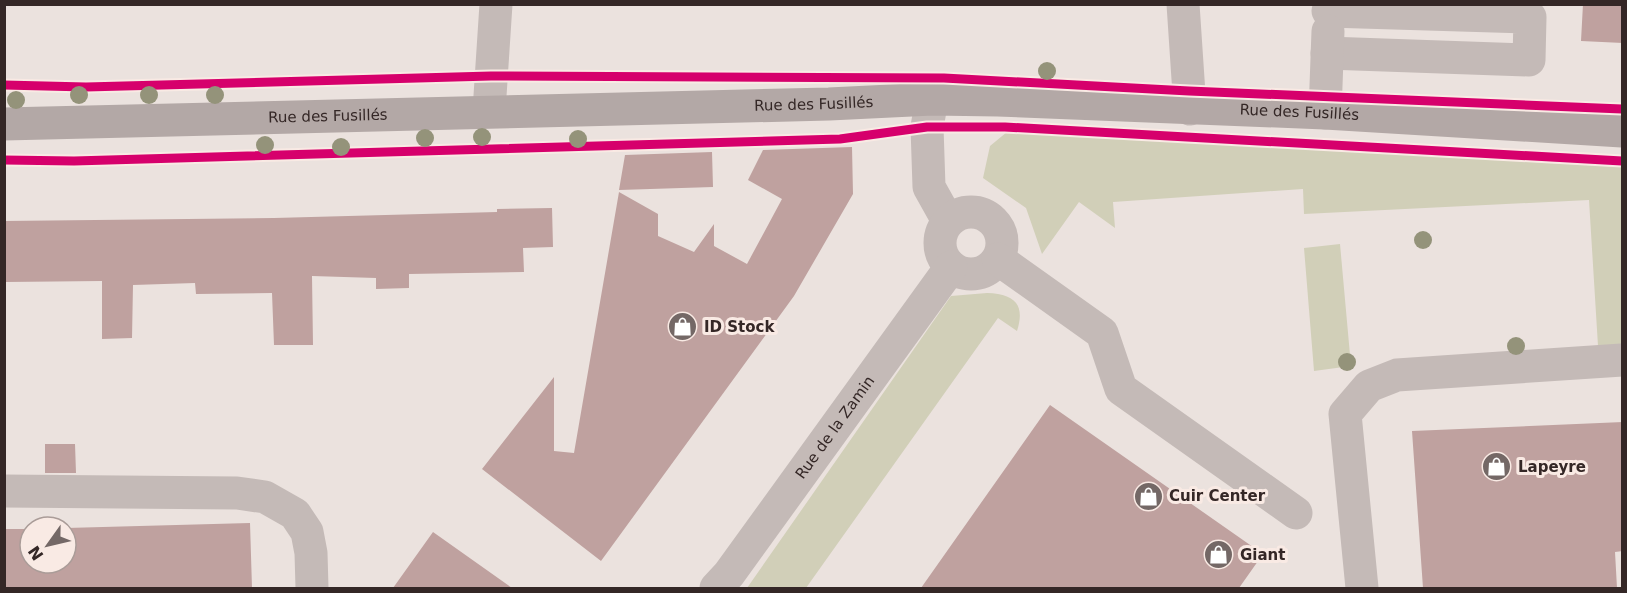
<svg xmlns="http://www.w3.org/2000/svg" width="1627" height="593" viewBox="0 0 1627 593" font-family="'DejaVu Sans',sans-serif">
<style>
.green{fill:#d1cfb8}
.building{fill:#bfa19f}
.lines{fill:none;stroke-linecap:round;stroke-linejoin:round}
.minor{stroke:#c4bab7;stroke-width:33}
.major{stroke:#b3a8a6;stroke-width:33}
.cycleway-casing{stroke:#f9eae4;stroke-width:13}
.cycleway{stroke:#d6006c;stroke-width:9}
.tree{fill:#94937a}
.labels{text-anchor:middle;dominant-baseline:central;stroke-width:6;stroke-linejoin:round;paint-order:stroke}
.street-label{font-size:15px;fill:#342726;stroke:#f9eae4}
.poi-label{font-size:15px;font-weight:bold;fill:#342726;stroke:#f9eae4;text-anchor:start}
</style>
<rect width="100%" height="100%" fill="#ebe2de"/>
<path class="green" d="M 1007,132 L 1622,167 L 1622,345 L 1598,346 L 1589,200 L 1304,214 L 1303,189 L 1113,202 L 1115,228 L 1079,202 L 1042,254 L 1026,208 L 983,178 L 990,146 Z
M 1340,244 L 1351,366 L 1314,371 L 1304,248 Z
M 987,293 C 1013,294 1026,303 1017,331 L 998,318 L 806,588 L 747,588 L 951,296 Z"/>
<path class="building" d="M 1583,4 L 1623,4 L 1623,43 L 1581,41 Z
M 852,147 L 853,194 L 794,296 L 601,561 L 482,469 L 554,377 L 554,451 L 574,453 L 619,192 L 658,214 L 658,236 L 694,252 L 714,224 L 714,246 L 747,264 L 782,199 L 748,180 L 763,150 Z
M 712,152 L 713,187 L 619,190 L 625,155 Z
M 552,208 L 553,247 L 523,248 L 524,272 L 409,274 L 409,288 L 376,289 L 376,278 L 312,276 L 313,345 L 274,345 L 272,293 L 196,294 L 195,283 L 133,285 L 132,338 L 102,339 L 102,281 L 6,282 L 4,221 L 274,218 L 497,212 L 497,209 Z
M 1050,405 L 1263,554 L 1239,588 L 921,588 Z
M 1623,422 L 1623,551 L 1615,552 L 1617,588 L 1423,588 L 1412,431 Z
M 45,444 L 75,444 L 76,473 L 45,473 Z
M 250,523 L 252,588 L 4,588 L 4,529 L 30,529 L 30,563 L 66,563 L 66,528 Z
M 433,532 L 512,588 L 393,588 Z"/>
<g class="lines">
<g class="minor">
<path d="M 1183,4 L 1190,109"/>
<path d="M 1327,53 L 1529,60 L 1530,17 L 1328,11"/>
<path d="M 932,99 L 927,127 L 929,187 L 948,221"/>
<path d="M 489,111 L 496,4"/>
<path d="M 1325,113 L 1328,31"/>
<circle cx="971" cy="243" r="31"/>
<path d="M 998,259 L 1102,333 L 1121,389 L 1296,513"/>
<path d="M 4,491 L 237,493 L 265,497 L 295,514 L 307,532 L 311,553 L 312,588"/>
<path id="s1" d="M 716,588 L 729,574 L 951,267"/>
<path d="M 1362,588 L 1345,414 L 1369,386 L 1397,375 L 1622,360"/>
</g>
<path class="major" id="s2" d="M 4,124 L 829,104 L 932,99 L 998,100 L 1325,113 L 1622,131"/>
<defs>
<path id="cycleway" d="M 4,85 L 86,87 L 491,76 L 944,78 L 1189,91 L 1622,109
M 4,160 L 74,161 L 840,139 L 927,127 L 1005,127 L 1622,161"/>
</defs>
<use href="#cycleway" class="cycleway-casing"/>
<use href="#cycleway" class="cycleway"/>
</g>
<g class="tree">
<circle cx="1047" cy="71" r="9"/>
<circle cx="79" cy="95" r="9"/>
<circle cx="149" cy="95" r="9"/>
<circle cx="215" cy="95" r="9"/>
<circle cx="16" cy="100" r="9"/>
<circle cx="482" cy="137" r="9"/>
<circle cx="425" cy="138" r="9"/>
<circle cx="578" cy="139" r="9"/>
<circle cx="265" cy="145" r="9"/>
<circle cx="341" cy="147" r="9"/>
<circle cx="1423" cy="240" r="9"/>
<circle cx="1516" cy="346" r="9"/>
<circle cx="1347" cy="362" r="9"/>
</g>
<defs>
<symbol id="shop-disc" viewBox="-11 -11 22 22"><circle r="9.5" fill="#746866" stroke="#f9eae4"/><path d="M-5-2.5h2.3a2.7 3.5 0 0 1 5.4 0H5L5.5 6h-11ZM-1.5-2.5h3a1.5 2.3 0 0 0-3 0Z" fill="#fff"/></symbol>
</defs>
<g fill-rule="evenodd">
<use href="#shop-disc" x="666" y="310" width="33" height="33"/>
<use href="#shop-disc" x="1480" y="450" width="33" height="33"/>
<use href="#shop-disc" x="1132" y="480" width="33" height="33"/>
<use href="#shop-disc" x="1202" y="538" width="33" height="33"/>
</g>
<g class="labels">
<g class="street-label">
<text stroke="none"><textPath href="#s2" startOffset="810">Rue des Fusillés</textPath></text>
<text stroke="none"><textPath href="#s2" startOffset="1296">Rue des Fusillés</textPath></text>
<text stroke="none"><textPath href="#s2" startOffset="324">Rue des Fusillés</textPath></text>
<text stroke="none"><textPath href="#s1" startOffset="200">Rue de la Zamin</textPath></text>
</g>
<g class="poi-label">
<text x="704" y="327">ID Stock</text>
<text x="1518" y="467">Lapeyre</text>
<text x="1169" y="496">Cuir Center</text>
<text x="1240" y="555">Giant</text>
</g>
</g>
<rect width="1627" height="593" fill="none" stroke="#342726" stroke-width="12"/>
<g transform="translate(48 545) rotate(236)"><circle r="28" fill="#f9eae4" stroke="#aa9c98" stroke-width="1.5"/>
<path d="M0-4.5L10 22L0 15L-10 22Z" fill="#746866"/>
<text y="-9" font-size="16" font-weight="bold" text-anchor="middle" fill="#342726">N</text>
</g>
</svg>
